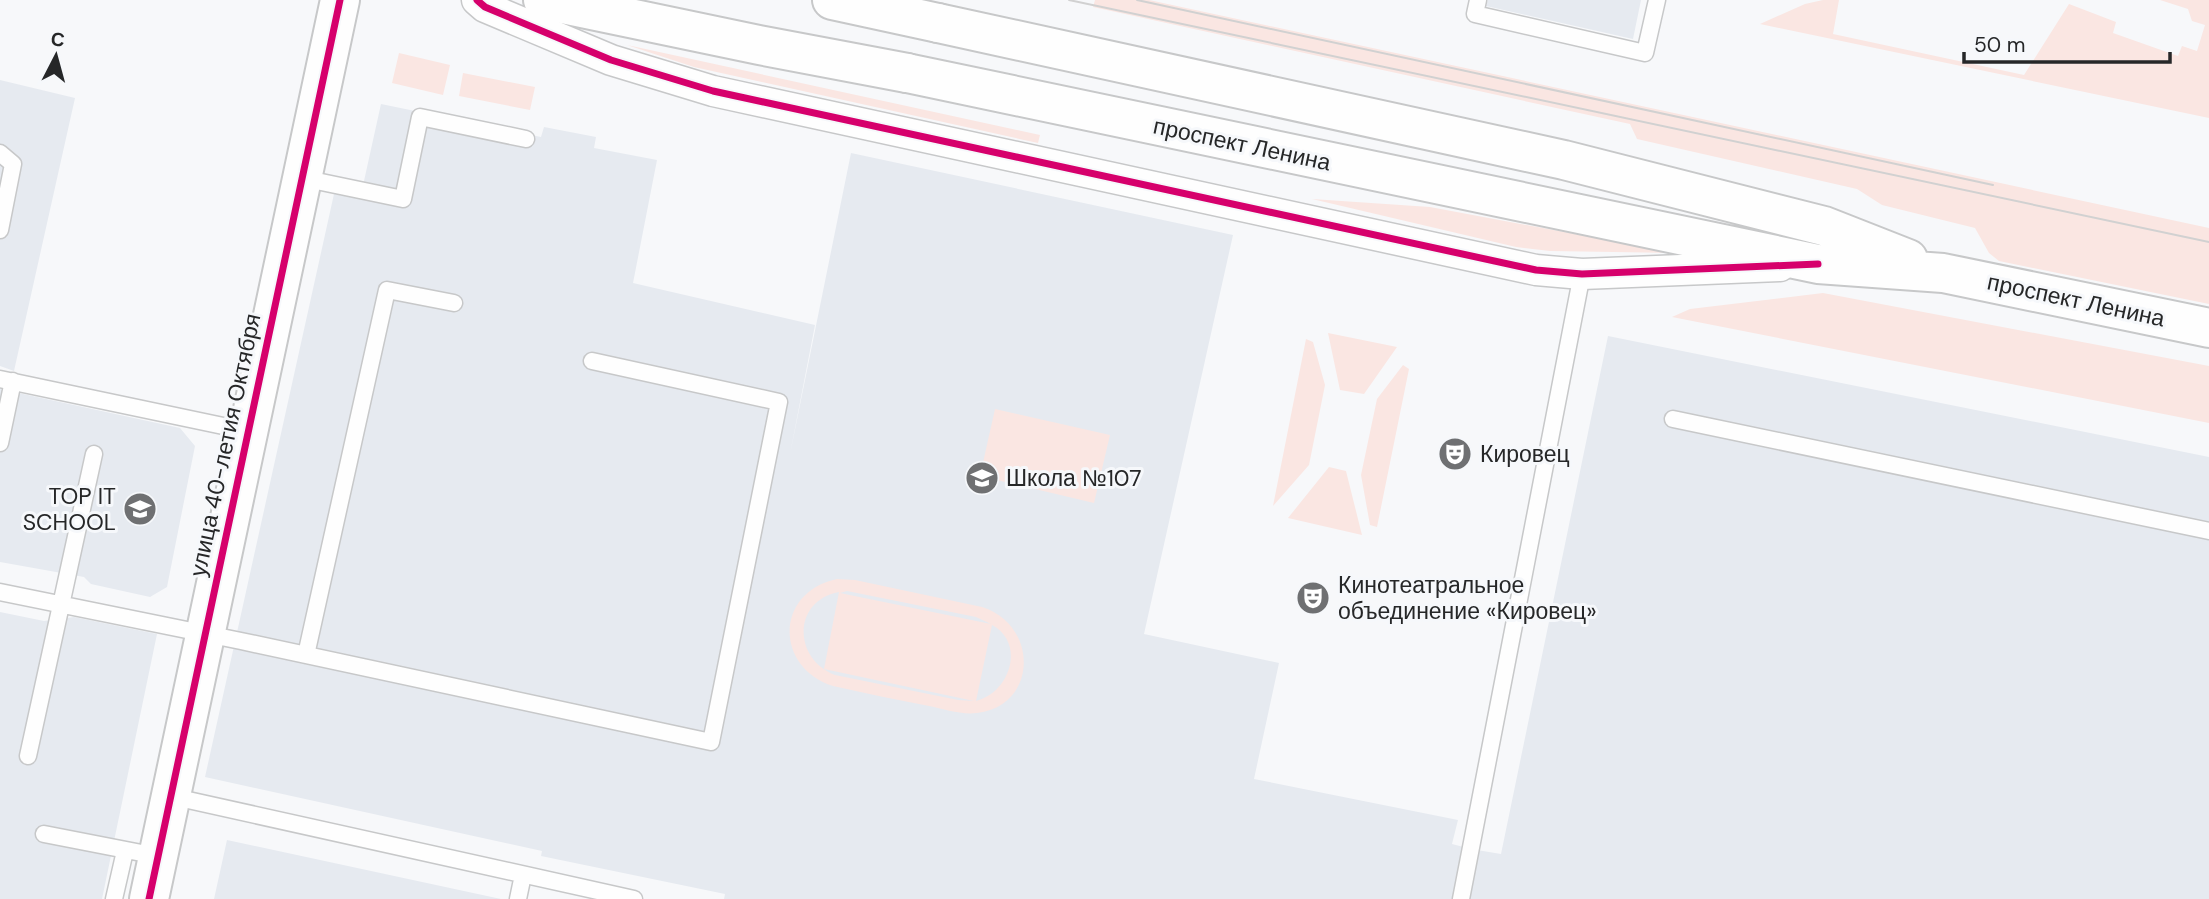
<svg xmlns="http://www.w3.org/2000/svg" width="2209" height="899" viewBox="0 0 2209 899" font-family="'DM Sans',sans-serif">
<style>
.built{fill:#e6eaf0}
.green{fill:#fae6e2;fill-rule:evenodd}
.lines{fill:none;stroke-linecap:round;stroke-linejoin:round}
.lane-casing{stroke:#c7c8c9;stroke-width:19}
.street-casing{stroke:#c7c8c9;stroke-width:33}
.secondary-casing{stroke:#c7c8c9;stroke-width:42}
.primary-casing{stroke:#c7c8c9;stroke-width:42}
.lane{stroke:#fefefe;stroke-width:16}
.street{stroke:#fefefe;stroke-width:30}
.secondary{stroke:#fefefe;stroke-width:38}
.primary{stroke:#fefefe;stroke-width:38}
.tram{stroke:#d1d1d1;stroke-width:2}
.cycleway-casing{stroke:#f6f8fb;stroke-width:11}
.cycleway{stroke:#d6006c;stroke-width:7}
.labels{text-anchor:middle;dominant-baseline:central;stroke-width:6;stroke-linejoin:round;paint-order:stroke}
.street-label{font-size:23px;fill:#262728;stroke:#f6f8fb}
.poi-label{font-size:23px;fill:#262728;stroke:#f6f8fb;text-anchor:start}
</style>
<rect width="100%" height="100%" fill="#f7f8fa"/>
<path class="built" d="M 1488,0 L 1641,0 L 1633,39 L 1486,6 Z
M 0,80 L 75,98 L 14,371 L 0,366 Z
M 381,104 L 541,137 L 544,127 L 596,137 L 594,148 L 657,160 L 633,283 L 815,325 L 790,454 L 851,153 L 1233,235 L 1144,634 L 1279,663 L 1254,779 L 1458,820 L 1452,844 L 1471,849 L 1501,854 L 1608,336 L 2209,457 L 2209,899 L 724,899 L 725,894 L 541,856 L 542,851 L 205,777 L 334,194 L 360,199 Z
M 0,389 L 180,428 L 195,446 L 167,587 L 150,597 L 91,584 L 84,577 L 0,562 Z
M 0,612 L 44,621 L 74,617 L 157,634 L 102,899 L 0,899 Z
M 227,840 L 501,899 L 214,899 Z"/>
<path class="green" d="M 1095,0 L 1149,0 L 2209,228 L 2209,304 L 1999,261 L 1989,253 L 1975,228 L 1882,205 L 1857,189 L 1637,139 L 1630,124 L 1093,7 Z
M 1823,0 L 1839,0 L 1833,34 L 2024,75 L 2069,4 L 2116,22 L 2113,33 L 2178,56 L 2182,46 L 2197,51 L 2205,25 L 2192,21 L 2188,9 L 2160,0 L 2209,0 L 2209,118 L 1760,24 L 1805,4 Z
M 627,45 L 1040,135 L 1038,143 L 694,67 Z
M 399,53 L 450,65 L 443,95 L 392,83 Z
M 463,73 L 535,87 L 530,110 L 459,96 Z
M 1312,199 L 1430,207 L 1677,253 L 1550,251 L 1516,247 Z
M 1823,293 L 2209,366 L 2209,423 L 1672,317 L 1690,309 Z
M 1328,333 L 1397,347 L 1364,394 L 1340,390 Z
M 1306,339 L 1313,342 L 1325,385 L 1309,465 L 1273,506 Z
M 1403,365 L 1409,369 L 1377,527 L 1370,525 L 1361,475 L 1377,399 Z
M 995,409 L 1110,435 L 1094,503 L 980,476 Z
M 1329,467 L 1346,471 L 1362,535 L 1288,518 Z
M 837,579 L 855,580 L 982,607 C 1039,625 1038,706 977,713 C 961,715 944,709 929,706 C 897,700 865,693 833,686 C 774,667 775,592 837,579 ZM 847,591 L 976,617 L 991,624 L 840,593 ZM 839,592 L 824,669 L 974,701 L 958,700 L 835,675 C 793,659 792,601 839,592 ZM 992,625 C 1026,643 1010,693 976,701 Z"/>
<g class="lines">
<defs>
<path id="lane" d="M 1478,0 L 1475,14 L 1645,53 L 1657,0
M 0,153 L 13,164 L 0,230
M 302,178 L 403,199 L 420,117 L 526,139
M 0,379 L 247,431
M 1673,419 L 2209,531
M 0,443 L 13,381
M 0,592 L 241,641 L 711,742 L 779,402 L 592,361
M 306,655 L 387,290 L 454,303
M 28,756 L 94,454
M 170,796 L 634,899
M 44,834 L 157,856
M 114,899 L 125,851
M 518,899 L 523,875
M 1461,899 L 1582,274"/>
<path id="street" d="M 477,0 L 485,7 L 611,60 L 713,91 L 1536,270 L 1582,274 L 1780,266"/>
<path id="secondary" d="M 938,23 L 1564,160 L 1824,226 L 1908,259
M 907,73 L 1818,264 L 1943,273 L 2209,328
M 149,899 L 340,0"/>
<path id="primary" d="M 543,0 L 759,45 L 907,73
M 832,0 L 938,23"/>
</defs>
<use href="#lane" class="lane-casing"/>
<use href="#street" class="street-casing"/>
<use href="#secondary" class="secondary-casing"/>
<use href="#primary" class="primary-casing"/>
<use href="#lane" class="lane"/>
<use href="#street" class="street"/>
<use href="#secondary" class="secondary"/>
<use href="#primary" class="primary"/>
<path class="tram" d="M 1069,0 L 2209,242
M 1137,0 L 1993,185"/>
<defs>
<path id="cycleway" d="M 477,0 L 485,7 L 611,60 L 713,91 L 1536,270 L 1582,274 L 1818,264
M 149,899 L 340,0"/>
</defs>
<use href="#cycleway" class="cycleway-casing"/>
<use href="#cycleway" class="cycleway"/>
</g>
<defs>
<symbol id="theatre-disc" viewBox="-11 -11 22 22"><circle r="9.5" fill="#6f7072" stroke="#f6f8fb"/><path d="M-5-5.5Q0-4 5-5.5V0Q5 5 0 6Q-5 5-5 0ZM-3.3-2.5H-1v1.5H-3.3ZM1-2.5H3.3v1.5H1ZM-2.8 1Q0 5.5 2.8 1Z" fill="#fff"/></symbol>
<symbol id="school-disc" viewBox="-11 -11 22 22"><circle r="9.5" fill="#6f7072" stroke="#f6f8fb"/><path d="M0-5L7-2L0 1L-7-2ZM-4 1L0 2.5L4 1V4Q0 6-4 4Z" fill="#fff"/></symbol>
</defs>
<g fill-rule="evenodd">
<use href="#theatre-disc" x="1436" y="435" width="38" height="38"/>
<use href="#school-disc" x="963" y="459" width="38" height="38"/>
<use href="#school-disc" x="121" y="490" width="38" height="38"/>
<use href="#theatre-disc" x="1294" y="579" width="38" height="38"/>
</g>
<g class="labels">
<g class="street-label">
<text transform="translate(1242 144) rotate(12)">проспект Ленина</text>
<text transform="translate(2076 300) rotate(12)">проспект Ленина</text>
<text transform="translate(225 445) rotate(-78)">улица 40-летия Октября</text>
</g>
<g class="poi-label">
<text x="1480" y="454">Кировец</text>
<text x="1006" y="478">Школа №107</text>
<text x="116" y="496" text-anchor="end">TOP IT<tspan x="116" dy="26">SCHOOL</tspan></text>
<text x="1338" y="585">Кинотеатральное<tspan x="1338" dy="26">объединение «Кировец»</tspan></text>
</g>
</g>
<g transform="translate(56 56) rotate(6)" stroke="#f6f8fb" stroke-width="5" paint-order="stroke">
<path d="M0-5L12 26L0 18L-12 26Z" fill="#262728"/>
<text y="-10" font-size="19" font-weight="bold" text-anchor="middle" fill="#262728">С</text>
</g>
<path d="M1964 52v10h206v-10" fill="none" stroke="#262728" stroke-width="3.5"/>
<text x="1974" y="52" font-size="21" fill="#262728" stroke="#f6f8fb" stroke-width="5" paint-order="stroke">50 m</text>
</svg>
